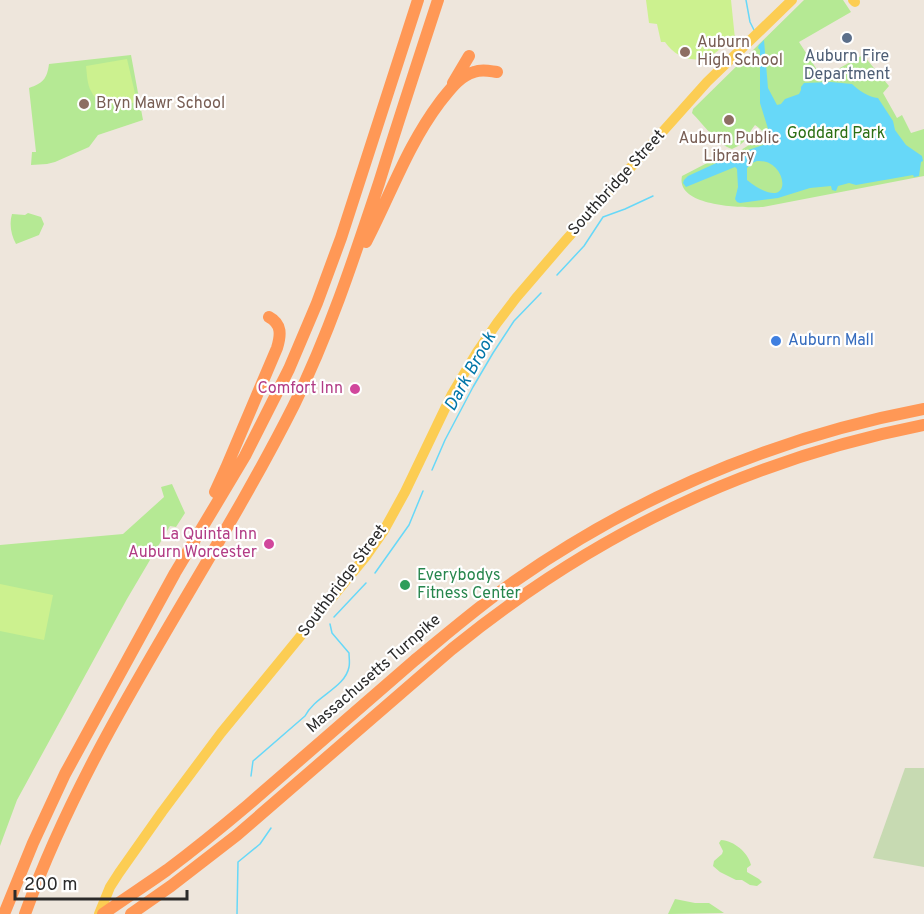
<svg xmlns="http://www.w3.org/2000/svg" width="924" height="914" viewBox="0 0 924 914" font-family="Overpass,sans-serif">
<style>
.green{fill:#b5e994}
.cemetery{fill:#c7dab2}
.pitch{fill:#ccf18f}
.water{fill:#67d8f8;fill-rule:evenodd}
.lines{fill:none;stroke-linecap:round;stroke-linejoin:round}
.stream{stroke:#67d8f8;stroke-width:1.5}
.primary{stroke:#fccd53;stroke-width:10}
.motorway{stroke:#ff9856;stroke-width:12}
.service-dot{fill:#5c6f8a;stroke:#fff;stroke-width:2}
.education-dot{fill:#8d6e63;stroke:#fff;stroke-width:2}
.shop-dot{fill:#3f7fe0;stroke:#fff;stroke-width:2}
.hotel-dot{fill:#d1479c;stroke:#fff;stroke-width:2}
.leisure-dot{fill:#2e9e5b;stroke:#fff;stroke-width:2}
.labels{text-anchor:middle;dominant-baseline:central;stroke-width:4.5;stroke-linejoin:round;paint-order:stroke}
.education-label{font-size:16px;fill:#785e54;stroke:#fff;text-anchor:start}
.service-label{font-size:16px;fill:#4e5e75;stroke:#fff}
.park-label{font-size:16px;fill:#2b6f14;stroke:#fff}
.street-label{font-size:16px;fill:#2b2b2b;stroke:#fff}
.shop-label{font-size:16px;fill:#366cbe;stroke:#fff;text-anchor:start}
.hotel-label{font-size:16px;fill:#b23c85;stroke:#fff;text-anchor:end}
.leisure-label{font-size:16px;fill:#27864d;stroke:#fff;text-anchor:start}
.water-label{font-size:18px;font-style:italic;fill:#0276a8;stroke:#fff}
</style>
<rect width="100%" height="100%" fill="#eee6dc"/>
<path class="green" d="M 804,0 L 843,0 L 851,12 L 799,42 L 821,76 L 838,69 L 863,55 L 889,86 L 883,93 L 897,118 L 902,115 L 911,133 L 924,129 L 924,176 L 763,207 C 744,208 675,207 682,176 L 711,161 L 741,150 L 754,142 L 766,140 C 766,134 760,128 755,125 C 745,137 750,141 732,149 C 718,145 703,124 692,113 L 693,109 Z
M 131,55 L 143,120 L 98,135 L 89,147 L 55,162 L 47,164 L 31,165 L 32,152 L 36,152 L 29,88 C 43,83 47,79 49,64 Z
M 28,213 L 41,217 L 44,224 L 39,235 L 16,244 C 11,235 9,224 12,214 L 25,215 Z
M 172,484 L 185,513 L 176,527 L 170,526 L 127,599 L 17,800 L 0,846 L 0,545 L 123,534 L 164,497 L 161,487 Z
M 721,840 C 734,841 748,852 751,865 L 747,868 L 747,872 L 759,879 L 762,882 L 757,886 L 750,885 L 742,880 L 736,880 L 720,872 L 713,866 L 714,861 L 722,854 L 723,851 L 719,843 Z
M 675,899 L 695,903 L 709,903 L 724,913 L 668,914 Z"/>
<path class="cemetery" d="M 905,768 L 924,768 L 924,867 L 873,858 Z"/>
<path class="pitch" d="M 646,0 L 731,0 L 735,39 L 727,40 C 712,65 681,66 665,42 L 661,42 L 657,24 L 649,23 Z
M 127,59 L 137,102 C 122,105 99,109 91,91 C 87,84 87,74 86,66 Z
M 0,584 L 53,595 L 44,640 L 0,631 Z"/>
<path class="water" d="M 764,40 L 768,88 L 777,105 L 781,104 L 785,99 L 799,94 L 801,90 L 801,87 L 804,83 L 831,82 L 852,84 C 859,91 869,97 878,98 L 893,121 L 895,130 L 906,145 L 922,156 L 923,161 L 921,162 L 919,176 L 914,177 L 913,175 L 856,185 L 849,183 L 838,186 L 836,191 L 832,190 L 831,186 L 810,188 L 778,198 L 740,203 L 737,202 L 735,199 L 738,187 L 737,169 L 735,167 L 686,187 L 683,183 L 684,180 L 688,176 L 736,154 L 766,144 L 769,141 L 770,135 L 760,103 L 760,50 L 758,48 L 759,45 ZM 757,161 C 789,158 796,219 747,180 L 747,168 L 752,163 Z"/>
<g class="lines">
<path class="stream" d="M 746,0 L 750,22 L 754,30
M 557,275 L 584,246 L 603,217 L 625,209 L 653,196
M 432,470 L 445,440 L 473,387 L 493,353 L 514,321 L 541,293
M 375,573 L 409,525 L 423,491
M 334,617 L 366,583
M 251,776 L 253,761 L 305,716 C 315,696 345,688 349,667 C 350,663 349,657 349,653 L 332,633 L 330,624
M 237,914 L 238,862 L 260,844 L 271,828"/>
<path class="primary" d="M 853,0 L 855,2
M 99,914 L 110,887 L 119,873 L 162,812 L 221,733 L 367,555 L 383,532 L 405,492 L 452,394 L 477,352 L 497,323 L 516,298 L 565,241 L 707,82 L 792,0"/>
<path class="motorway" d="M 453,83 L 469,56
M 366,242 C 391,194 407,146 440,102 C 449,91 459,76 474,72 C 482,69 489,71 497,72
M 215,492 L 226,468 L 277,348 C 281,335 282,324 269,317
M 4,914 L 33,843 L 65,774 L 175,573 L 245,456 L 289,369 L 317,303 L 341,238 L 418,0
M 25,914 C 90,733 208,576 294,405 C 329,334 354,258 379,183 C 398,122 418,61 438,0
M 103,914 C 124,899 146,885 167,870 C 195,849 222,827 248,805 C 304,757 359,708 415,660 C 448,633 480,605 515,581 C 638,495 777,437 924,409
M 131,914 L 171,886 L 237,835 L 452,649 C 592,535 746,460 924,425"/>
</g>
<circle class="service-dot" cx="847" cy="38" r="6"/>
<g class="education-dot">
<circle cx="685" cy="52" r="6"/>
<circle cx="84" cy="104" r="6"/>
<circle cx="729" cy="120" r="6"/>
</g>
<circle class="shop-dot" cx="776" cy="341" r="6"/>
<g class="hotel-dot">
<circle cx="355" cy="389" r="6"/>
<circle cx="269" cy="544" r="6"/>
</g>
<circle class="leisure-dot" cx="405" cy="585" r="6"/>
<g class="labels">
<g class="education-label">
<text x="697" y="43">Auburn<tspan x="697" dy="18">High School</tspan></text>
<text x="96" y="104">Bryn Mawr School</text>
<text x="729" y="139" text-anchor="middle">Auburn Public<tspan x="729" dy="18">Library</tspan></text>
</g>
<g class="service-label">
<text x="847" y="57">Auburn Fire<tspan x="847" dy="18">Department</tspan></text>
</g>
<g class="park-label">
<text x="836" y="134">Goddard Park</text>
</g>
<g class="street-label">
<text transform="translate(617 183) rotate(-48)">Southbridge Street</text>
<text transform="translate(343 581) rotate(-53)">Southbridge Street</text>
<text transform="translate(374 674) rotate(-41)">Massachusetts Turnpike</text>
</g>
<g class="shop-label">
<text x="788" y="341">Auburn Mall</text>
</g>
<g class="hotel-label">
<text x="343" y="389">Comfort Inn</text>
<text x="257" y="535">La Quinta Inn<tspan x="257" dy="18">Auburn Worcester</tspan></text>
</g>
<g class="leisure-label">
<text x="417" y="576">Everybodys<tspan x="417" dy="18">Fitness Center</tspan></text>
</g>
<g class="water-label">
<text transform="translate(471 372) rotate(-61)">Dark Brook</text>
</g>
</g>
<path d="M15 890v9h172v-9" fill="none" stroke="#2b2b2b" stroke-width="3"/>
<text x="24" y="890" font-size="18" fill="#2b2b2b" stroke="#ffffff" stroke-width="4.5" paint-order="stroke">200 m</text>
</svg>
